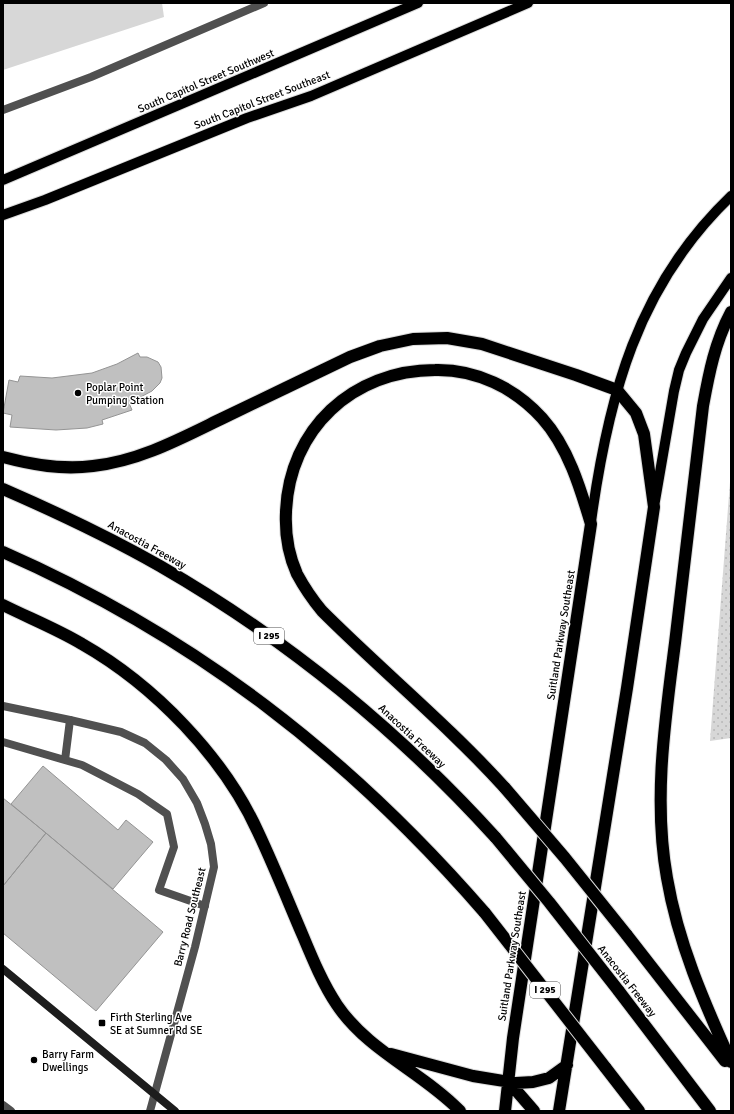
<svg xmlns="http://www.w3.org/2000/svg" width="734" height="1114" viewBox="0 0 734 1114" font-family="Signika,sans-serif">
<style>
.grass{fill:#d7d7d7}
.park{fill:url(#park-dots)}
.building{fill:#c0c0c0;stroke:#949494}
.lines{fill:none;stroke-linecap:round;stroke-linejoin:round}
.primary-casing{stroke:#dbdbdb;stroke-width:12}
.highway-casing{stroke:#dbdbdb;stroke-width:14}
.lane{stroke:#505050;stroke-width:8}
.street{stroke:#505050;stroke-width:8}
.secondary{stroke:#1d1d1d;stroke-width:8}
.primary{stroke:#000;stroke-width:10}
.highway{stroke:#000;stroke-width:12}
.highway-bridge-casing{stroke:#dbdbdb;stroke-width:14;stroke-linecap:butt}
.highway-bridge{stroke:#000;stroke-width:12}
.poi-dot{fill:#000;stroke:#fff;stroke-width:1.5}
.labels{text-anchor:middle;dominant-baseline:central;stroke-width:3;stroke-linejoin:round;paint-order:stroke}
.shield{fill:#fff;stroke:#4c4c4c;stroke-width:1}
.shield-label{font-size:10px;font-weight:bold;fill:#000}
.street-label{font-size:11px;fill:#000;stroke:#fff}
.poi-label{font-size:11px;fill:#000;stroke:#fff;text-anchor:start}
</style>
<defs>
<pattern id="park-dots" width="8" height="8" patternUnits="userSpaceOnUse"><rect width="8" height="8" fill="#d7d7d7"/><path d="M2 2h.1M6 6h.1" fill="none" stroke="#b7b7b7" stroke-width="1.8" stroke-linecap="round"/></pattern>
</defs>
<rect width="100%" height="100%" fill="#fff"/>
<path class="grass" d="M 3,3 L 162,3 L 164,17 L 3,70 Z"/>
<path class="park" d="M 731,469 L 731,738 L 710,741 Z"/>
<path class="building" d="M 138,353 L 140,357 L 147,357 L 158,362 L 161,367 L 162,378 L 160,383 L 152,391 L 129,403 L 132,410 L 102,420 L 103,424 L 87,428 L 56,430 L 10,427 L 12,415 L 3,413 L 9,380 L 18,382 L 20,376 L 52,378 L 92,373 L 117,364 Z
M 43,766 L 118,830 L 126,820 L 153,842 L 113,889 L 11,804 Z
M 3,798 L 46,833 L 3,886 Z
M 46,833 L 163,932 L 96,1011 L 3,933 L 3,886 Z"/>
<g class="lines">
<defs>
<path id="primary" d="M 3,180 L 418,3
M 3,215 L 45,200 L 247,118 L 311,96 L 528,3
M 655,501 L 674,391 L 679,370 L 686,353 L 703,319 L 731,278
M 591,522 C 608,397 637,286 731,196"/>
<path id="highway" d="M 731,312 C 715,342 709,373 703,406 C 694,485 684,564 675,643 C 665,721 653,800 667,878 C 678,943 704,1002 731,1062
M 3,457 C 33,465 62,470 93,466 C 139,461 180,439 221,419 C 264,398 307,378 350,357 L 380,346 L 413,339 L 447,338 L 482,344 L 576,375 L 617,390 L 636,413 L 644,434 L 654,507 L 627,688 L 559,1111
M 3,489 C 56,512 109,537 160,566 C 285,638 399,731 496,838
M 3,552 C 194,636 348,755 485,913
M 3,605 C 29,618 57,629 82,644 C 154,685 224,757 258,832 C 274,866 288,901 303,936 C 313,960 323,984 337,1005 C 368,1051 422,1072 460,1111
M 626,934 L 725,1061
M 618,990 L 710,1111
M 391,1054 L 473,1076 L 516,1083 L 533,1082 L 549,1078 L 567,1065
M 605,1067 L 639,1111
M 508,1081 L 534,1111
M 505,1111 L 513,1038 L 591,524 C 580,487 568,447 542,418 C 515,388 476,369 435,370 C 353,370 289,429 286,512 C 285,533 288,554 297,574 C 304,587 312,599 322,611 C 382,671 448,725 505,788"/>
</defs>
<use href="#primary" class="primary-casing"/>
<use href="#highway" class="highway-casing"/>
<path class="lane" d="M 3,742 L 82,765 L 138,794 L 167,814 L 174,847 L 159,890 L 205,906
M 65,760 L 70,720"/>
<path class="street" d="M 3,110 L 91,77 L 264,3
M 3,706 L 70,720 L 121,732 L 145,743 L 166,760 L 183,779 L 197,803 L 205,824 L 211,844 L 214,867 L 195,947 L 150,1111
M 3,1105 L 11,1111"/>
<path class="secondary" d="M 3,969 L 175,1111"/>
<use href="#primary" class="primary"/>
<use href="#highway" class="highway"/>
<defs>
<path id="highway-bridge" d="M 505,788 L 565,858 L 626,934
M 496,838 L 549,902 L 618,990
M 485,913 L 605,1067"/>
</defs>
<use href="#highway-bridge" class="highway-bridge-casing"/>
<use href="#highway-bridge" class="highway-bridge"/>
</g>
<g class="poi-dot">
<circle cx="78" cy="393" r="4"/>
<rect x="98" y="1019" width="8" height="8" rx="2"/>
<circle cx="34" cy="1060" r="4"/>
</g>
<g class="labels">
<g class="shield">
<rect x="254" y="628" width="30" height="16" rx="3"/>
<rect x="530" y="982" width="30" height="16" rx="3"/>
</g>
<g class="shield-label">
<text x="269" y="636">I 295</text>
<text x="545" y="990">I 295</text>
</g>
<g class="street-label">
<text transform="translate(206 81) rotate(-23)">South Capitol Street Southwest</text>
<text transform="translate(262 100) rotate(-21)">South Capitol Street Southeast</text>
<text transform="translate(147 545) rotate(29)">Anacostia Freeway</text>
<text transform="translate(561 635) rotate(-81)">Suitland Parkway Southeast</text>
<text transform="translate(412 736) rotate(43)">Anacostia Freeway</text>
<text transform="translate(190 917) rotate(-76)">Barry Road Southeast</text>
<text transform="translate(512 956) rotate(-81)">Suitland Parkway Southeast</text>
<text transform="translate(627 981) rotate(52)">Anacostia Freeway</text>
</g>
<g class="poi-label">
<text x="86" y="387">Poplar Point<tspan x="86" dy="13">Pumping Station</tspan></text>
<text x="110" y="1017">Firth Sterling Ave<tspan x="110" dy="13">SE at Sumner Rd SE</tspan></text>
<text x="42" y="1054">Barry Farm<tspan x="42" dy="13">Dwellings</tspan></text>
</g>
</g>
<rect width="734" height="1114" fill="none" stroke="#000000" stroke-width="8"/>
</svg>
